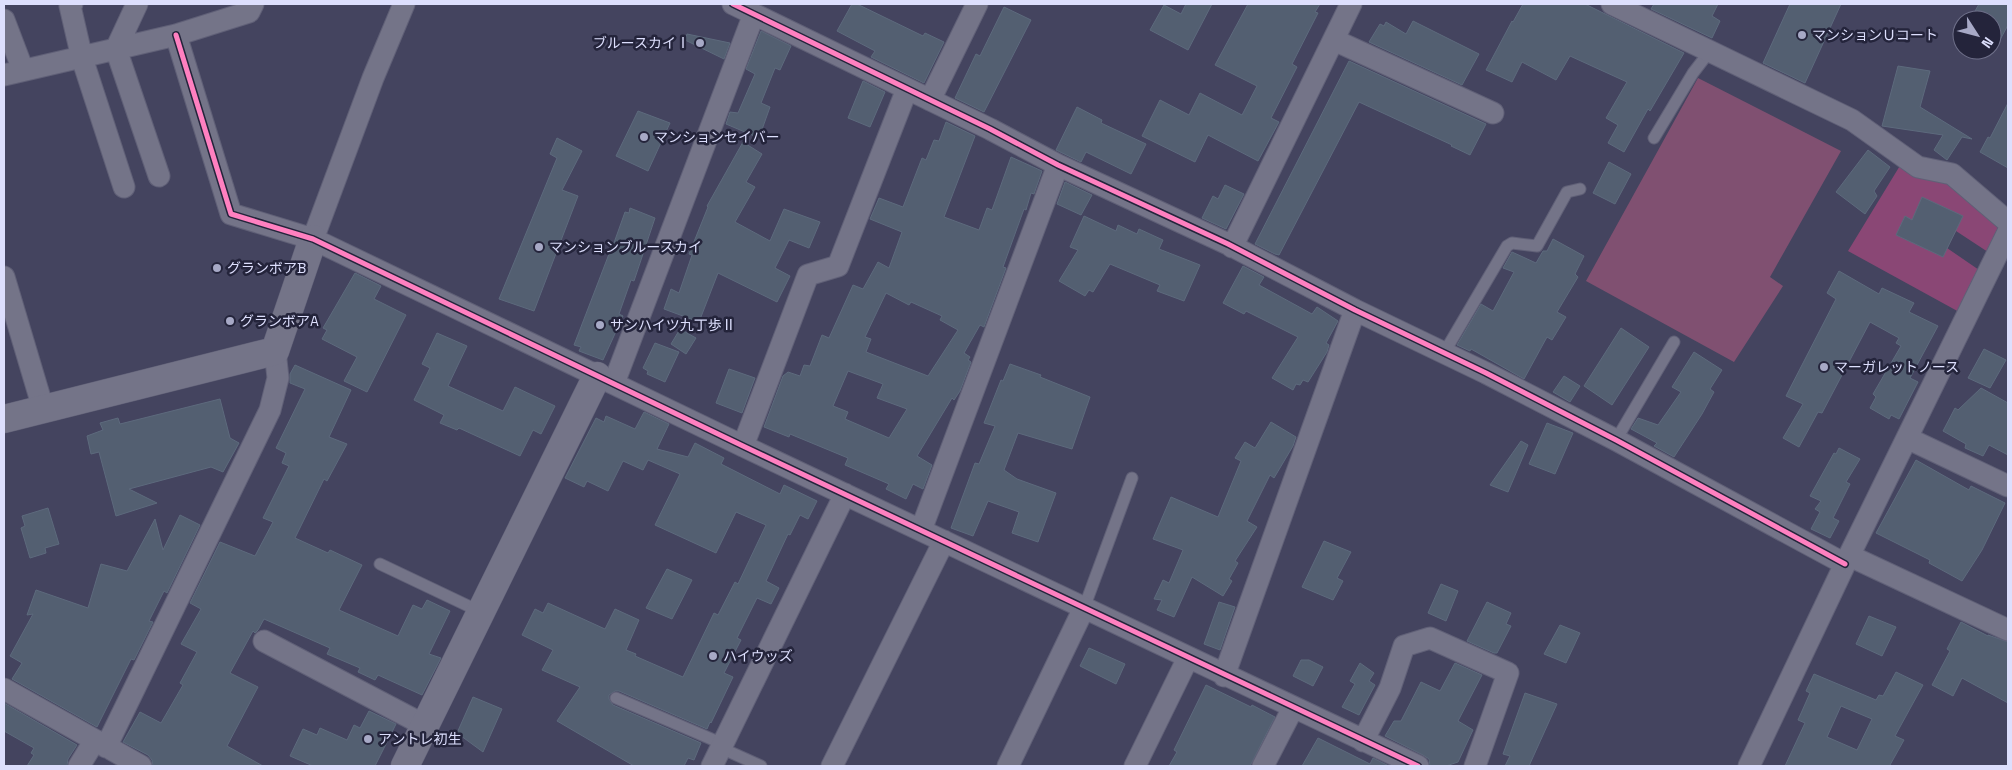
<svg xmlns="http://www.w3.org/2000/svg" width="2012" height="770" viewBox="0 0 2012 770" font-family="'Space Grotesk','Noto Sans JP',sans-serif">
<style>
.green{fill:#805071}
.forest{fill:#8a4775}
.building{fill:#535f71;stroke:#5d6a7d;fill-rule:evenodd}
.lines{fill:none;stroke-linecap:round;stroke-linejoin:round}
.lane-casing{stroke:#606077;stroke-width:13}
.street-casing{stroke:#606077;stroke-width:23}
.secondary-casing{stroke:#606077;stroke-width:29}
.lane{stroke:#747488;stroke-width:11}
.street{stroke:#747488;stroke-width:21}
.secondary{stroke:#747488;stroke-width:28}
.cycleway-casing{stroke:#24243b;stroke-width:8}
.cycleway{stroke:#ff80c0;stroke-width:5}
.poi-dot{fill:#a7a9c6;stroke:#24243b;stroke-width:2}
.labels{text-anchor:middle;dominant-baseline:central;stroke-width:5;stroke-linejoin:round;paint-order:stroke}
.poi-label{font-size:14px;fill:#dddffd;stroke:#24243b;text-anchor:start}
</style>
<rect width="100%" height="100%" fill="#44445f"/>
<path class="green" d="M 1698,78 L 1841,151 L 1770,277 L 1783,286 L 1734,362 L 1586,281 Z"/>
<path class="forest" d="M 1901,164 L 1948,180 L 2003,227 L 1991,254 L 1956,231 L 1947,248 L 1982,272 L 1961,313 L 1848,251 Z"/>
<path class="building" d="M 852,4 L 857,4 L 923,36 L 925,33 L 944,42 L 924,83 L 871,57 L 875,51 L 837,31 Z
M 1186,4 L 1212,4 L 1188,50 L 1150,30 L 1164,5 L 1181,14 Z
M 1248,4 L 1320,4 L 1315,12 L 1318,13 L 1292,64 L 1297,67 L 1271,118 L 1279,122 L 1258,161 L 1208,135 L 1195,162 L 1142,136 L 1160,100 L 1189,115 L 1200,93 L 1242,115 L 1257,86 L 1215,65 Z
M 1523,4 L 1585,4 L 1684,53 L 1650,111 L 1648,109 L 1624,152 L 1608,143 L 1618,125 L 1606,118 L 1627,82 L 1570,56 L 1556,80 L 1522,62 L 1512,82 L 1486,70 L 1512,21 L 1513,22 Z
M 1654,4 L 1718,4 L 1712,16 L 1720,21 L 1712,38 L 1651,9 Z
M 1790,4 L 1841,4 L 1805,83 L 1763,63 Z
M 1979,4 L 2008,4 L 2008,25 L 1993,53 L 1988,50 L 1992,50 L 1992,20 L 1970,20 Z
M 1004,7 L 1031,20 L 984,112 L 955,98 L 976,54 L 980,56 Z
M 1413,21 L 1479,54 L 1462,85 L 1369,42 L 1380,24 L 1384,26 L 1386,22 L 1406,34 Z
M 761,31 L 791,46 L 780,70 L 775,68 L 761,103 L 770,107 L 759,138 L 726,124 L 730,112 L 738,113 L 755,74 L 746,69 Z
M 687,34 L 730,43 L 724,59 L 685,40 Z
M 1349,61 L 1486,124 L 1470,155 L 1451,146 L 1452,145 L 1359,102 L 1279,255 L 1275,254 L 1255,244 Z
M 1898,66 L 1930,71 L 1920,107 L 1972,139 L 1962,137 L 1947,160 L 1934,150 L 1943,135 L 1882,126 Z
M 863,81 L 885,92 L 870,127 L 848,118 Z
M 2008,103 L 2008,168 L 1980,152 L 1988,137 L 1990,138 Z
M 1077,107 L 1102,120 L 1101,123 L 1146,144 L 1131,174 L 1086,152 L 1081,162 L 1056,150 Z
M 638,111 L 670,123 L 648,171 L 616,156 Z
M 946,122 L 975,136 L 944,217 L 979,230 L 987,208 L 992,210 L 1011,157 L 1042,171 L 1034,194 L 1031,193 L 1026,210 L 1024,209 L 1003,267 L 1006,268 L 984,327 L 980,325 L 964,353 L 970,357 L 968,360 L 971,362 L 960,391 L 954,400 L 952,398 L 917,456 L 932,465 L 923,489 L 913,484 L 906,499 L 886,489 L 889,484 L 845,465 L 848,458 L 790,434 L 789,437 L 764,427 L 783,376 L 788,372 L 800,376 L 804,365 L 810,366 L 822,335 L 829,338 L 853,285 L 863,289 L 878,262 L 889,268 L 902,232 L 870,219 L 879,198 L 903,207 L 922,158 L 926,160 L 934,140 L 939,141 ZM 886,293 L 909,305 L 911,302 L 942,316 L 940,320 L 958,330 L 928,376 L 866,352 L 871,339 L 865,337 ZM 848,371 L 883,384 L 877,398 L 907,409 L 889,438 L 845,419 L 848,412 L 833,406 Z
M 557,138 L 582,151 L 562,190 L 578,196 L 534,311 L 499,299 L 557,158 L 550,154 Z
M 743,142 L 762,154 L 746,182 L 755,187 L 735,222 L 770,241 L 784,209 L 820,222 L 809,248 L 789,240 L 775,268 L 790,276 L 777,302 L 718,273 L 699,322 L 664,309 L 671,289 L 679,293 L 692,255 L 689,254 L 708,207 L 707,206 Z
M 1868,150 L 1890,167 L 1874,191 L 1877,196 L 1865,214 L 1836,192 Z
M 1609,162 L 1631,174 L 1615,204 L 1593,193 Z
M 1065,182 L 1092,195 L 1081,215 L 1057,204 Z
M 1225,185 L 1244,194 L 1226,229 L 1202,218 L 1213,196 L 1218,199 Z
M 1922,197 L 1963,216 L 1943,257 L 1896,235 L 1905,216 L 1912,220 Z
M 630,208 L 655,218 L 634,281 L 631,280 L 619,314 L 623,316 L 603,360 L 579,351 L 581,347 L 574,345 L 609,254 L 610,254 L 625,212 L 629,213 Z
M 1084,216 L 1116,231 L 1118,225 L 1137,234 L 1139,229 L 1163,240 L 1159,249 L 1200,265 L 1184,301 L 1157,291 L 1160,285 L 1110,264 L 1093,292 L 1089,290 L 1085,296 L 1059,281 L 1078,250 L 1070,247 Z
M 1553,239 L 1584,256 L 1575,274 L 1578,277 L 1557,312 L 1566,317 L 1552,340 L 1547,337 L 1524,379 L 1471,349 L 1470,351 L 1457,345 L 1481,304 L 1493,311 L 1514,272 L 1503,268 L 1512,252 L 1536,263 L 1543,251 L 1547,251 Z
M 1243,266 L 1264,277 L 1259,285 L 1312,314 L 1317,307 L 1338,321 L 1326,343 L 1329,345 L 1327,352 L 1308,382 L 1303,380 L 1300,385 L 1296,384 L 1293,390 L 1272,378 L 1298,337 L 1246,311 L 1244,314 L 1223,303 Z
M 1839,271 L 1879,294 L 1882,288 L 1914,303 L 1909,312 L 1938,326 L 1910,378 L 1918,382 L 1899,419 L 1891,415 L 1889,419 L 1870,408 L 1876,397 L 1873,394 L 1901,346 L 1896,343 L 1899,338 L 1870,322 L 1822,413 L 1818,412 L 1799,447 L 1783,438 L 1803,404 L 1786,396 L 1836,299 L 1827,293 Z
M 355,273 L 381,286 L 374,299 L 406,315 L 367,392 L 344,381 L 357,357 L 322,339 L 327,330 L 323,328 Z
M 1621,328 L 1649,347 L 1612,405 L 1584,386 Z
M 680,329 L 696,338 L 686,354 L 671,344 Z
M 437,333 L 467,346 L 448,386 L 503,411 L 515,387 L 555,406 L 541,434 L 533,430 L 520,456 L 459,428 L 457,430 L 440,423 L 444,415 L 414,400 L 430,368 L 422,364 Z
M 655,343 L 679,352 L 665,382 L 647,374 L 648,371 L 643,368 Z
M 1984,349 L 2006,360 L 1990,388 L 1968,378 Z
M 1694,352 L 1722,370 L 1710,389 L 1714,392 L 1702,414 L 1674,457 L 1654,446 L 1657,443 L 1631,429 L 1638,418 L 1658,425 L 1681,392 L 1672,387 Z
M 1010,364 L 1041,375 L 1040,377 L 1090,397 L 1072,449 L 1018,433 L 1004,470 L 1017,479 L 1056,493 L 1038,542 L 1012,533 L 1019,512 L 988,501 L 973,536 L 951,528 L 975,463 L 979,464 L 995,426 L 984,423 L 1001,380 L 1003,381 Z
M 295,365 L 351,390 L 329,437 L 347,444 L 327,481 L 324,479 L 295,538 L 328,553 L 330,550 L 362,565 L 339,610 L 398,636 L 413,605 L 422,609 L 427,600 L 450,611 L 429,654 L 441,658 L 422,695 L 378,675 L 375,680 L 358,672 L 360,668 L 327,654 L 330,648 L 264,619 L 258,630 L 255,633 L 253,631 L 230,673 L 258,687 L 227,746 L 263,766 L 153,766 L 152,760 L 148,755 L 123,742 L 140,712 L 161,723 L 183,685 L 180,683 L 197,652 L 181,644 L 201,609 L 190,603 L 220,542 L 255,556 L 273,522 L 263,518 L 289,466 L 282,463 L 286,453 L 276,448 L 305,389 L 290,383 L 290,374 Z
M 729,369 L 755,378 L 742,413 L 716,403 Z
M 1564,376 L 1580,386 L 1570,402 L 1553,392 Z
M 1981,388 L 2008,403 L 2008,455 L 1989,445 L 1983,456 L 1965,448 L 1966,444 L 1943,431 L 1955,408 L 1958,410 Z
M 220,399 L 230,438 L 239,443 L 223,472 L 211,467 L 129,489 L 157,503 L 116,516 L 99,452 L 91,454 L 87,436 L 103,430 L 100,423 L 118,418 L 120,424 Z
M 644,412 L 669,424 L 657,449 L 688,457 L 695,443 L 724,458 L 721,464 L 780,494 L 784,485 L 817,501 L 808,519 L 800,515 L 790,535 L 788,534 L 766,581 L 779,588 L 771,604 L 757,598 L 737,638 L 741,640 L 724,673 L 733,677 L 711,723 L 710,722 L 707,729 L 619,691 L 615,691 L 609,695 L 609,699 L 613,705 L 701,743 L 694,760 L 688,758 L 684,766 L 634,766 L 557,721 L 580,687 L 542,670 L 553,650 L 522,635 L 535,609 L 543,613 L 548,603 L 605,629 L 615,609 L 639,620 L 626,650 L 636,654 L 635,656 L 683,677 L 714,613 L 718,615 L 735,582 L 738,584 L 766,525 L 736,512 L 716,553 L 655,525 L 680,474 L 648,460 L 643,470 L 623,461 L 608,491 L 587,481 L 584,487 L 565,478 L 596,418 L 604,422 L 606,416 L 635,429 Z
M 1271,422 L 1296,437 L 1293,446 L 1274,478 L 1270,475 L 1247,521 L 1257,527 L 1235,561 L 1238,563 L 1229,579 L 1232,581 L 1223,596 L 1192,577 L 1174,617 L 1157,610 L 1162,600 L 1154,599 L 1163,580 L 1169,583 L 1183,550 L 1153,539 L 1171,497 L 1218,517 L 1241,461 L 1235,458 L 1245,442 L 1255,448 Z
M 1547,423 L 1573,433 L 1555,474 L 1529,464 Z
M 1521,441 L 1528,445 L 1508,492 L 1490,485 Z
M 1839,448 L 1860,459 L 1846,482 L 1850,484 L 1833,518 L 1839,521 L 1830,538 L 1811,529 L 1820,512 L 1815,509 L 1821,501 L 1810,496 L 1834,453 L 1836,454 Z
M 1916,460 L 1969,490 L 1971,486 L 2005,503 L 1982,550 L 1962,581 L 1929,563 L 1930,560 L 1876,533 Z
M 48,508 L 59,544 L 45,548 L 46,553 L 30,558 L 21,528 L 25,526 L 22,516 Z
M 180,515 L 200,525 L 167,593 L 164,591 L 149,621 L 153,622 L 134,660 L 131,659 L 97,727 L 12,679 L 22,663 L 10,656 L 33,614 L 27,615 L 36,590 L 88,608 L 101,564 L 127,571 L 155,519 L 163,550 Z
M 1324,541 L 1351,552 L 1337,578 L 1343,581 L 1333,600 L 1302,587 Z
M 667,569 L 692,580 L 672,619 L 646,608 Z
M 1441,584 L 1458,591 L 1446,621 L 1428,613 Z
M 1219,602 L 1235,607 L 1220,650 L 1204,644 Z
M 1487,602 L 1511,613 L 1506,624 L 1511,626 L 1497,653 L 1494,653 L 1467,641 Z
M 1869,616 L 1896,627 L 1882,656 L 1856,644 Z
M 1961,622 L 1988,636 L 1988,635 L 2008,642 L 2008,703 L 1962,678 L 1953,696 L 1932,685 L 1950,651 L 1947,649 Z
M 1560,625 L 1580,633 L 1566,663 L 1544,654 Z
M 1089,648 L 1125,664 L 1116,684 L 1080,666 Z
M 1301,660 L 1309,660 L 1323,667 L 1313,686 L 1293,676 Z
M 1360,663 L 1374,673 L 1369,681 L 1375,685 L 1359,715 L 1342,707 L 1355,684 L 1350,681 Z
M 1455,663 L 1482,675 L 1458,721 L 1473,730 L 1458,762 L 1446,766 L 1430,766 L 1429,759 L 1423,755 L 1385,736 L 1394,721 L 1401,721 L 1421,682 L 1440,691 Z
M 1896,672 L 1923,685 L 1895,736 L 1904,740 L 1890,765 L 1893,766 L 1785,766 L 1805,723 L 1798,720 L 1810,693 L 1806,691 L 1814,674 L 1876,700 L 1879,695 L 1883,696 ZM 1841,706 L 1872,719 L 1857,750 L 1827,737 Z
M 1206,685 L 1251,707 L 1252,705 L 1275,717 L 1250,766 L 1169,766 L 1177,752 L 1174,750 Z
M 1525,693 L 1557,704 L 1529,766 L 1505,766 L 1510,756 L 1503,754 Z
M 473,697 L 502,709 L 483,752 L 457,733 Z
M 4,703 L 77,745 L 68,759 L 67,766 L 27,766 L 34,755 L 31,753 L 34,748 L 4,731 Z
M 369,711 L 396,724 L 375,766 L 313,766 L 290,756 L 303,729 L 317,735 L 320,728 L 347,740 L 354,725 L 360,728 Z
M 1318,738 L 1370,764 L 1373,758 L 1389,766 L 1302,766 Z"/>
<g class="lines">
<defs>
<path id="lane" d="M 1654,138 L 1693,73 L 1710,51
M 1444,353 L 1507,246 L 1512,243 L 1537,246 L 1567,192 L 1580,189
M 1616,440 L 1674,342
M 380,564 L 481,612
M 1084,608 L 1132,478
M 616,698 L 723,744
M 721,748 L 761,766"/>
<path id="street" d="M 72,4 L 70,6 L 82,58 L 124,187
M 137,4 L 116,49 L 159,176
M 733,4 L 990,129 L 1058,165 L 1228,244 L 1355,310 L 1486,373 L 1616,440 L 1845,564
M 1612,4 L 1852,120 L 1918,167 L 1952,174 L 2008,222
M 4,20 L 23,70
M 176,35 L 231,214 L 313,239 L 743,446 L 1418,766
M 1334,40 L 1493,113
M 4,75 L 176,35 L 249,12 L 253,4
M 930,100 L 977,4
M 313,239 L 373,78 L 404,4
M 1232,247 L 1351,4
M 4,277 L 43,408
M 614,383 L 754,14
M 1907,438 L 2008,486
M 743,446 L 808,275 L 838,266 L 907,89
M 921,530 L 1058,165
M 1850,556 L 2008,630
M 264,641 L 426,726
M 1224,676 L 1355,310
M 4,689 L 141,766
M 1363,741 L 1390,688 L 1404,646 L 1430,638 L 1508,673 L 1475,766
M 106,747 L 270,410 L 278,378 L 275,351
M 79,766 L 95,740
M 712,766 L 845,494
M 832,766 L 944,541
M 1008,766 L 1084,608
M 1135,766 L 1188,658
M 1263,766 L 1293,708
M 1749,766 L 1845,564 L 2008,232"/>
<path id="secondary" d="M 4,419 L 275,351 L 313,239
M 405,766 L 597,376"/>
</defs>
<use href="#lane" class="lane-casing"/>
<use href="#street" class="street-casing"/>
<use href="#secondary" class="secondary-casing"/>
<use href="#lane" class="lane"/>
<use href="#street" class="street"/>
<use href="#secondary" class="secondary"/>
<defs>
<path id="cycleway" d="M 733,4 L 990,129 L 1058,165 L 1228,244 L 1355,310 L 1486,373 L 1616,440 L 1845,564
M 176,35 L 231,214 L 313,239 L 743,446 L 1418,766"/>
</defs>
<use href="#cycleway" class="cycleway-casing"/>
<use href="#cycleway" class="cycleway"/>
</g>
<g class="poi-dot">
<circle cx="1802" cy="35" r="5"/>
<circle cx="700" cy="43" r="5"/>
<circle cx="644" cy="137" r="5"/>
<circle cx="539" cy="247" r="5"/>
<circle cx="217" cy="268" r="5"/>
<circle cx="230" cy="321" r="5"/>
<circle cx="600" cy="325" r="5"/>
<circle cx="1824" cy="367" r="5"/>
<circle cx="713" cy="656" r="5"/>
<circle cx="368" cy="739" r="5"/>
</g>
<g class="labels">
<g class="poi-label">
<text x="1812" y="35">マンションＵコート</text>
<text x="690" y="43" text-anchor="end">ブルースカイⅠ</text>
<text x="654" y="137">マンションセイバー</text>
<text x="549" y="247">マンションブルースカイ</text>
<text x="227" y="268">グランボアB</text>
<text x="240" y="321">グランボアA</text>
<text x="610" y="325">サンハイツ九丁歩Ⅱ</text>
<text x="1834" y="367">マーガレットノース</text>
<text x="723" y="656">ハイウッズ</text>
<text x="378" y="739">アントレ初生</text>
</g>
</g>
<rect width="2012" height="770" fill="none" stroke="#dddffd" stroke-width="10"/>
<g transform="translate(1977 35) rotate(126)"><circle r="24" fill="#24243b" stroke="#6e6f89"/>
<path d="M0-4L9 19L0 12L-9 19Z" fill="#a7a9c6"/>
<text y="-8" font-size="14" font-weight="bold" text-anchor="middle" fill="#dddffd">N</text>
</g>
</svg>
